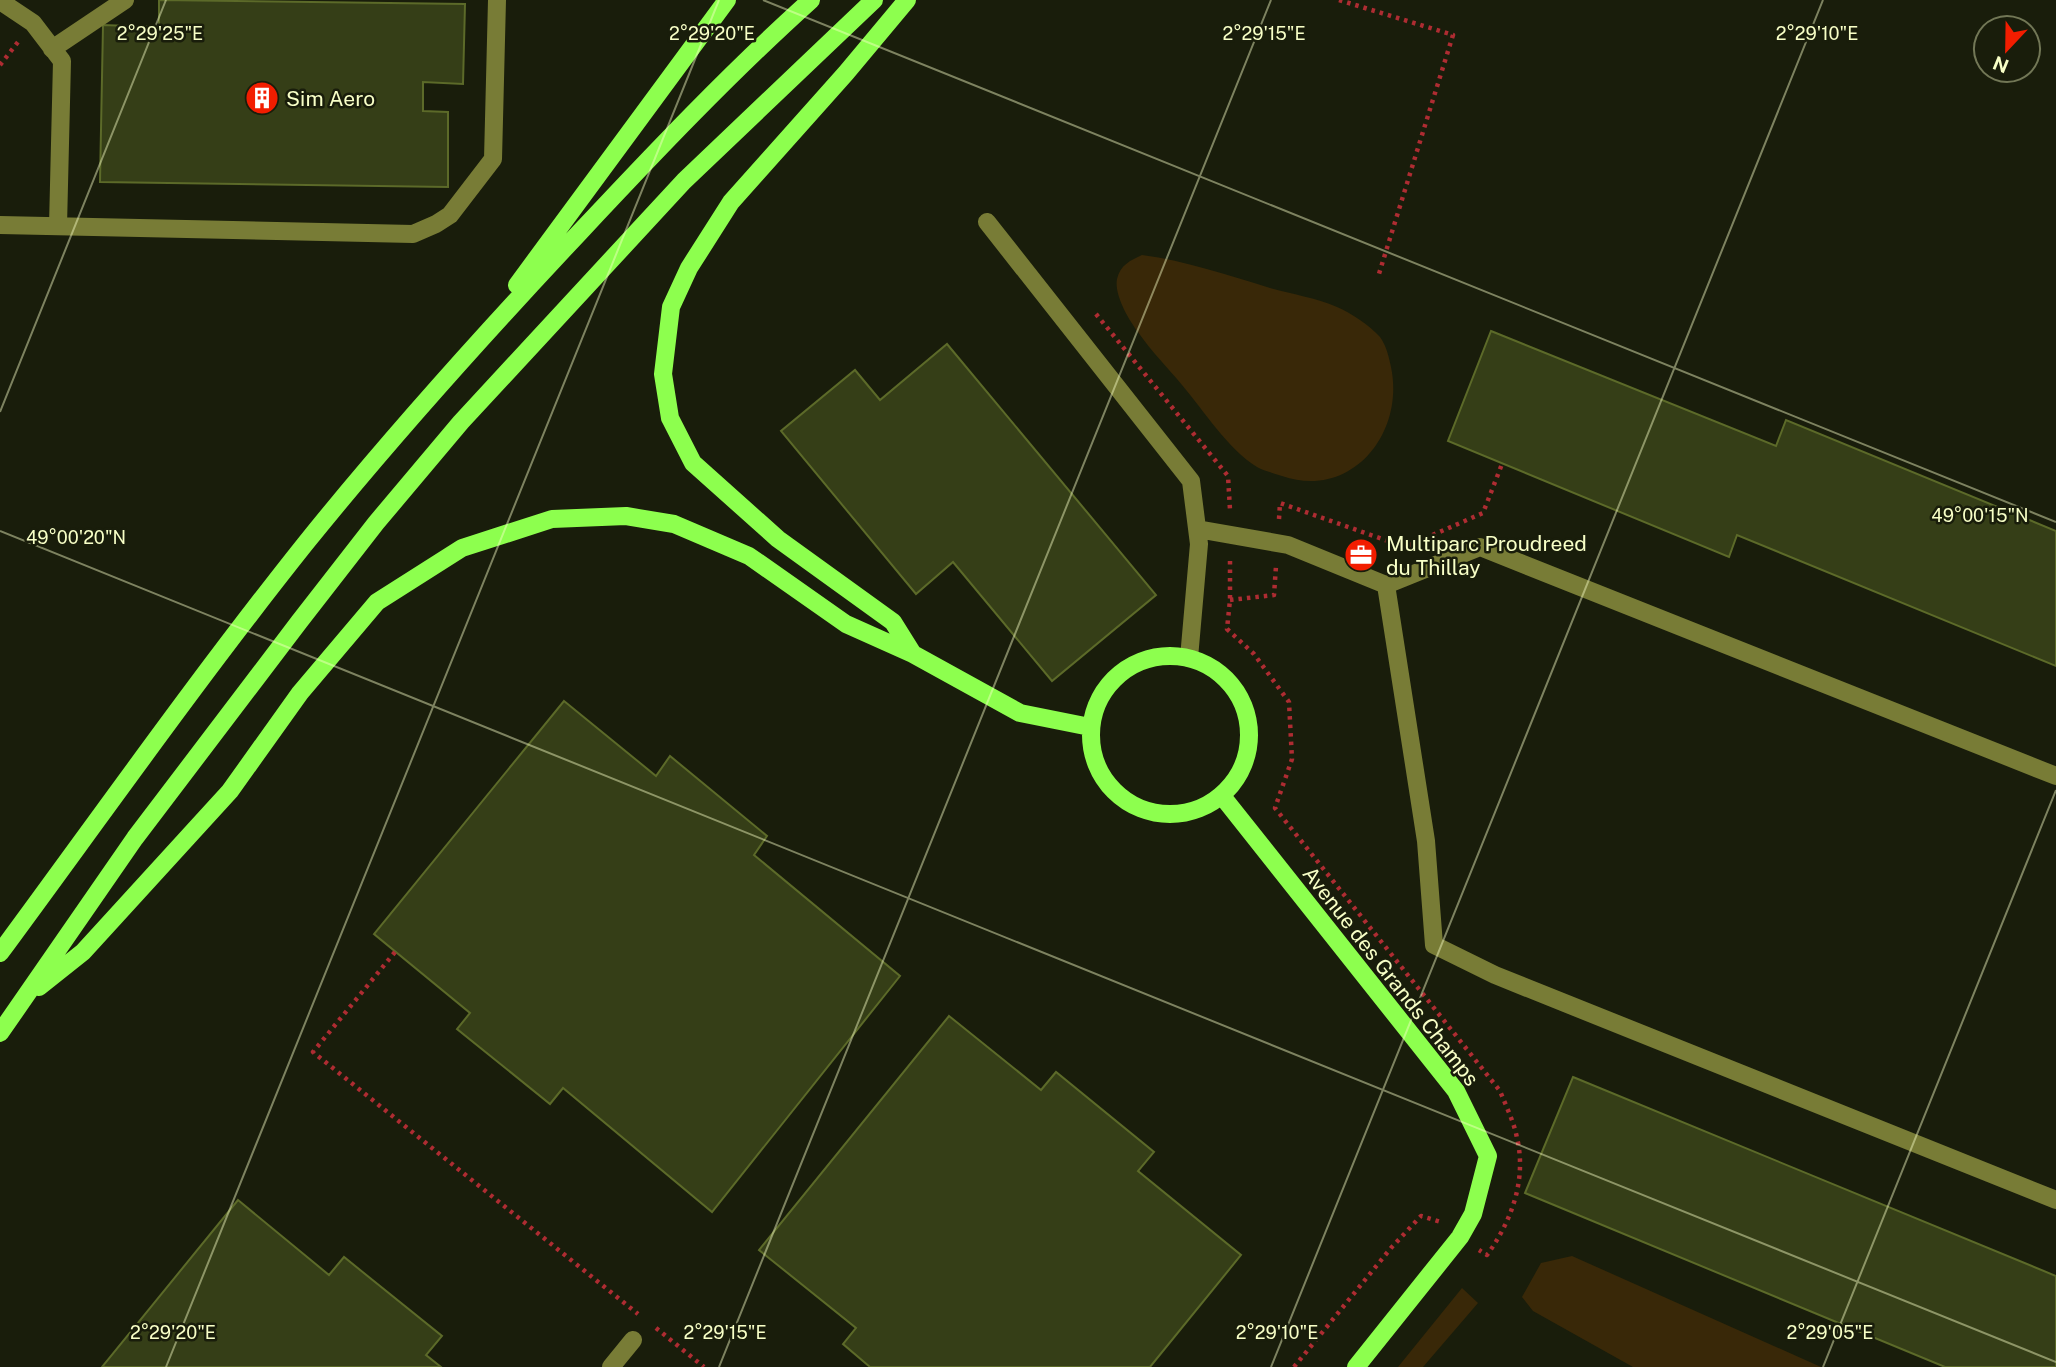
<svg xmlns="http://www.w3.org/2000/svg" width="2056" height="1367" viewBox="0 0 2056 1367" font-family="'Public Sans',sans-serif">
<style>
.water{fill:#392808}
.building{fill:#353e17;stroke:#5c6a29;stroke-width:2}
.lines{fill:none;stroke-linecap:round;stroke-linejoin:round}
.path{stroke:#ae2c32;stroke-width:4.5;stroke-dasharray:3.5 5;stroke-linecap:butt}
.minor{stroke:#787c36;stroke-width:18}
.major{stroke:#8dff4e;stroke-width:18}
.ticks{fill:none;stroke:#f8ffc7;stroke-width:2;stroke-opacity:0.45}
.labels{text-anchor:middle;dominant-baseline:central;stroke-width:5;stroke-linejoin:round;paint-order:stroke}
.poi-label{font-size:21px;fill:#f8ffc7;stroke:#191d0b;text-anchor:start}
.street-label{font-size:21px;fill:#f8ffc7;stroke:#191d0b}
.ticks-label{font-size:18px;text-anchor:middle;fill:#f8ffc7;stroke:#191d0b;stroke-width:5;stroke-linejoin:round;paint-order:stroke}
</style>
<rect width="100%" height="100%" fill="#191d0b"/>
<path class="water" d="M 1142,255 C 1186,261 1228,275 1270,288 C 1292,294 1316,298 1337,307 C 1351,313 1369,325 1380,337 C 1386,345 1389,357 1391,367 C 1405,433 1352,500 1282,476 C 1274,473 1264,471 1257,467 C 1227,448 1205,412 1182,385 C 1168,368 1151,351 1138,332 C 1129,320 1114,295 1117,279 C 1120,265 1131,260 1142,255 Z
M 1572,1256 L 1821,1367 L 1633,1367 L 1533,1311 L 1522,1297 L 1541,1263 Z
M 1462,1288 L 1478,1303 L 1423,1367 L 1398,1367 Z"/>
<path class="building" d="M 159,0 L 465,4 L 463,84 L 423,82 L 423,111 L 448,112 L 448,187 L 100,182 L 103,25 L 159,27 Z
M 1491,331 L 1776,446 L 1786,420 L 2056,531 L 2056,666 L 1737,535 L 1729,557 L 1448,441 Z
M 947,344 L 1156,595 L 1052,681 L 953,562 L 916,594 L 781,431 L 855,370 L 880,400 Z
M 564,701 L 656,776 L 670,756 L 767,836 L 754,855 L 900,976 L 712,1212 L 563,1088 L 550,1104 L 457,1029 L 470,1013 L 374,934 Z
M 949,1016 L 1041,1090 L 1056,1072 L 1154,1152 L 1138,1171 L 1241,1255 L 1150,1367 L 870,1367 L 843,1344 L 856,1328 L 759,1250 Z
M 1573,1077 L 2056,1276 L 2056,1367 L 1945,1367 L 1525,1193 Z
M 238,1200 L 329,1275 L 344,1257 L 442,1336 L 426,1355 L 441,1367 L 102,1367 Z"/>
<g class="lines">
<path class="path" d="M 1339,0 L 1453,35 L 1378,277
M 0,65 L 18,42
M 1096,314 L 1228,476 L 1230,510
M 1279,519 L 1280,503 L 1405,547 L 1483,513 L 1502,464
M 1230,561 L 1230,600 L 1227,629 L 1254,654 L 1289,702 L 1292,759 L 1275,808 L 1500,1091 C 1506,1106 1514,1122 1517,1138 C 1527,1180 1511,1222 1487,1255 L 1479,1250
M 1230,600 L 1274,595 L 1276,566
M 395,952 L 313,1052 L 638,1314
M 656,1328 L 704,1367
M 1294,1367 L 1391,1248 L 1421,1216 L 1441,1222"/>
<path class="minor" d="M 0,1 L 33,23 L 62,61 L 58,226
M 52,49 L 125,0
M 987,222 L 1191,481 L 1199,544 L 1189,658
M 0,225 L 413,234 L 436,224 L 450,215 L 493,159 L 497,0
M 1197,529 L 1288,545 L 1386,585 L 1480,547 L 2056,776
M 1386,585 L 1426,841 L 1434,945 L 1495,975 L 2056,1200
M 611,1367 L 633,1340"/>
<path class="major" d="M 907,0 L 846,73 L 731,202 L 689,268 L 671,307 L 663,374 L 670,418 L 693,463 L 778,539 L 893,622 L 913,654
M 517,285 L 727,0
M1091 735a79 79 0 1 1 158 0a79 79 0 1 1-158 0Z
M 1222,796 L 1456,1091 L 1488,1156 L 1473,1214 L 1460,1237 L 1356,1367
M 0,953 C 101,816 199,677 305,544 C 392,436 485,333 580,232 C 654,153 730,73 811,0
M 39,987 L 83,952 L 230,791 L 300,693 L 377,602 L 462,548 L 552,519 L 626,516 L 674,524 L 749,556 L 846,624 L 913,654 L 1020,713 L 1090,727
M 0,1033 L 135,838 L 299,622 L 376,523 L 461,422 L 684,181 L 874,0"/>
</g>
<path class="ticks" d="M 763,0 L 2056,522M 0,412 L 166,0M 0,531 L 2056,1362M 166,1367 L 719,0M 719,1367 L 1271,0M 1271,1367 L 1823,0M 1823,1367 L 2056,790"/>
<defs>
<symbol id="building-disc" viewBox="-11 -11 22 22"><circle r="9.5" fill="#f21d00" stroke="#191d0b"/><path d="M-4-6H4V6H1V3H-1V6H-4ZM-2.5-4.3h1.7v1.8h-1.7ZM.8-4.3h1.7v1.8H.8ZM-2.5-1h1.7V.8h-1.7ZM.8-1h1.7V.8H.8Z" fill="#fff"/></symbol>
<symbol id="office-disc" viewBox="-11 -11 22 22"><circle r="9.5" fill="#f21d00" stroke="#191d0b"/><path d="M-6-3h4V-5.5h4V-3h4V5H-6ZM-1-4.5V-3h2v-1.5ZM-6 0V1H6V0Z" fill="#fff"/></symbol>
</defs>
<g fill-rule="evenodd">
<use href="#building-disc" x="243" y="79" width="38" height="38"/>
<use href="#office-disc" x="1342" y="536" width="38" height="38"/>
</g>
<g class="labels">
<g class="poi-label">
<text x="286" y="98">Sim Aero</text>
<text x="1386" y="543">Multiparc Proudreed<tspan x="1386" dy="24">du Thillay</tspan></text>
</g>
<g class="street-label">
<text transform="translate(1391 976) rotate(52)">Avenue des Grands Champs</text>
</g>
</g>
<g class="ticks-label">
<text x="1264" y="40">2°29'15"E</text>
<text x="1817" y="40">2°29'10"E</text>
<text x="160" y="40">2°29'25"E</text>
<text x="712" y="40">2°29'20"E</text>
<text x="1980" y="522">49°00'15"N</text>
<text x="76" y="544">49°00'20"N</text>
<text x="173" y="1339">2°29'20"E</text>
<text x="725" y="1339">2°29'15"E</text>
<text x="1277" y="1339">2°29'10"E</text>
<text x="1830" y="1339">2°29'05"E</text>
</g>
<g transform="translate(2007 49) rotate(202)"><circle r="33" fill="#191d0b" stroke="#727756" stroke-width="2"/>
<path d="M0-5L12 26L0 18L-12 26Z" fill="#f21d00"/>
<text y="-10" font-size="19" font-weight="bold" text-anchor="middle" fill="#f8ffc7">N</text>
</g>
</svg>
